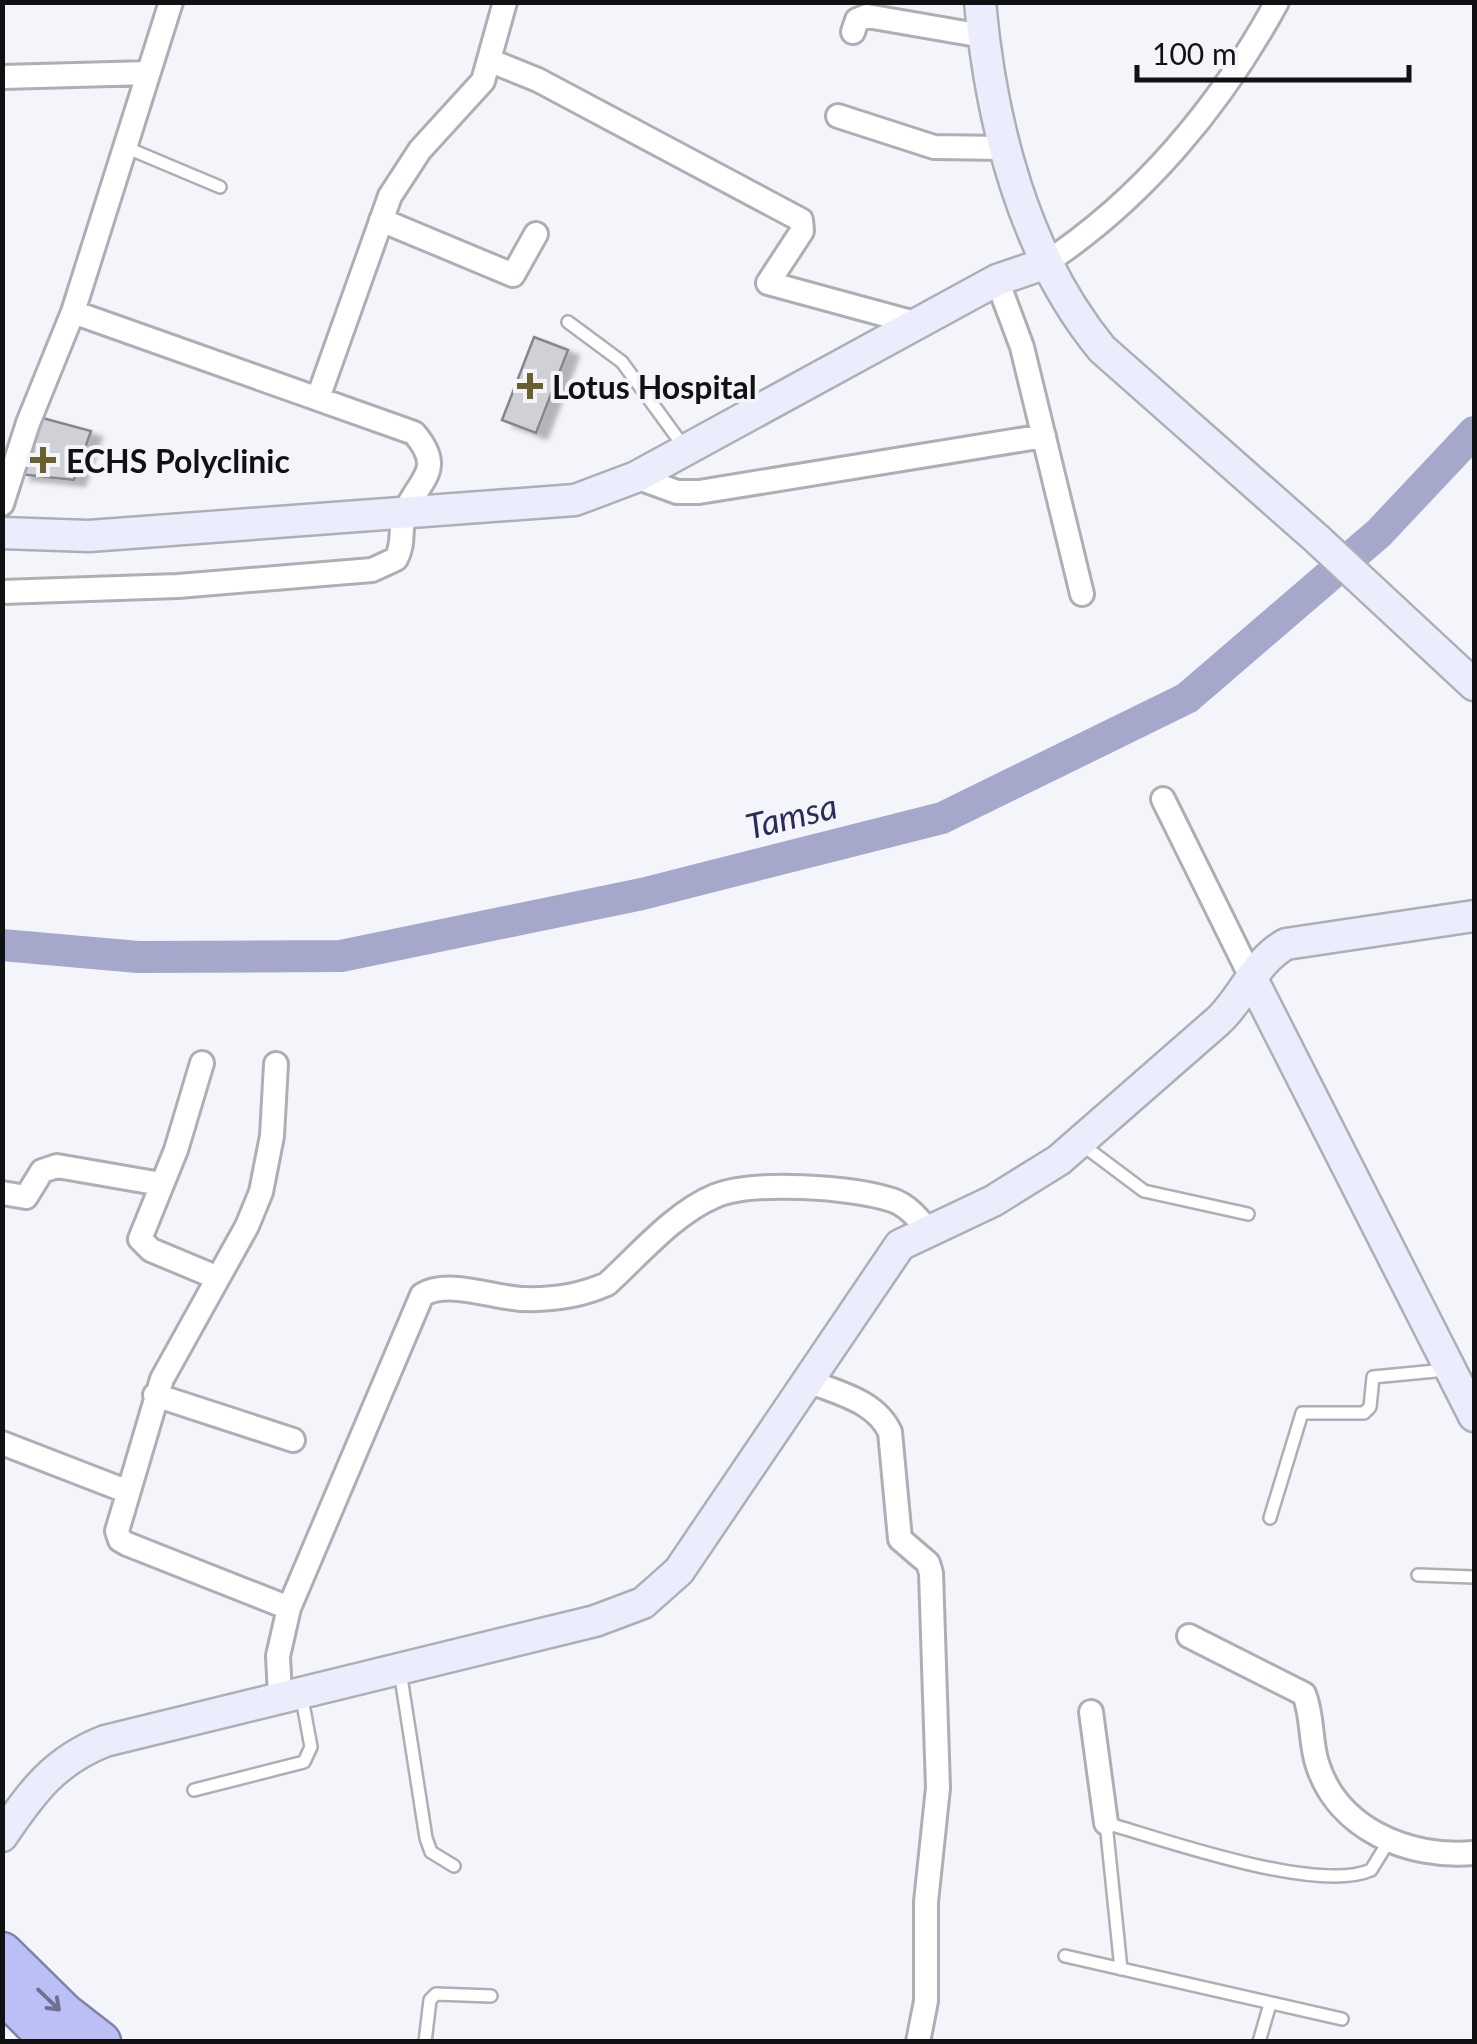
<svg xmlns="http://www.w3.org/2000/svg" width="1477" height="2044" viewBox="0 0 1477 2044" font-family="Lato,sans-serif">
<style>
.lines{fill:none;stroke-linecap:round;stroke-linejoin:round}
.river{stroke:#a5a8ca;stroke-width:32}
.building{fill:#d0d1d7;stroke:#85868c;stroke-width:2.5;filter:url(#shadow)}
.lane-casing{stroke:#aeafb5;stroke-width:16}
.street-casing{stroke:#aeafb5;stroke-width:28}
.secondary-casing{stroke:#aeafb5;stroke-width:35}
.highway-casing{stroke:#7f82a6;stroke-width:45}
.lane{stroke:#fff;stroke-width:11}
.street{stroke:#fff;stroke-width:22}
.secondary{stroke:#ebecfc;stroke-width:30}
.highway{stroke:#bbbff5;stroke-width:40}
.oneway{stroke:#6e718f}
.poi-dot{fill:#68602d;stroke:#f4f4fb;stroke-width:4}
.labels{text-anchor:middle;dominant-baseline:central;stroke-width:8;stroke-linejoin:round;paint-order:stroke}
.poi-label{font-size:32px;font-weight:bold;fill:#101113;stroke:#f4f4fb;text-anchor:start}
.water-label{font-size:35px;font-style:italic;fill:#2c2b59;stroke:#f4f4fb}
</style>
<defs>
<filter id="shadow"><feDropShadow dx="11" dy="6" stdDeviation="2.5" flood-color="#0004"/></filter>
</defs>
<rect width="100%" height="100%" fill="#f4f4fb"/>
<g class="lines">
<path class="river" d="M 2,945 L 138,957 L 341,956 L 642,894 L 942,818 L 1187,698 L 1379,533 L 1474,432"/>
</g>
<path class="building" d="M 534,337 L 568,350 L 536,433 L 502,420 Z
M 35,416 L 91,431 L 74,480 L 19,474 Z"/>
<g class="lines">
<defs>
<path id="lane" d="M 125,147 L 220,187
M 568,322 L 622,362 L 684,447
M 1080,1143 L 1144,1191 L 1248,1214
M 1270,1518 L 1302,1413 L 1364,1413 L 1370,1407 L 1373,1377 L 1446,1370
M 1418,1575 L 1474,1577
M 400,1671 L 426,1838 L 431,1852 L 454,1866
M 194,1790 L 304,1762 L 311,1747 L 301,1693
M 1065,1956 L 1342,2019
M 1121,1969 L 1106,1823 C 1165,1840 1317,1894 1371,1870 L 1390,1839
M 425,2042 L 430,2000 L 436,1994 L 491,1996
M 1259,2042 L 1270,2004"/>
<path id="street" d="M 853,32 L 857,20 L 867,16 L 983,36
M 491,61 L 538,80 L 801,220 L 802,231 L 768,283 L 915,323
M 2,77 L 148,73
M 838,116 L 934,147 L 1005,148
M 381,220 L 513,275 L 536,234
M 1044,264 C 1142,200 1221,105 1277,2
M 997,280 L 1022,347 L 1082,594
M 318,398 L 390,196 L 420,150 L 483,81 L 505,2
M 636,477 L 677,492 L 699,492 L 1044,436
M 2,504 L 28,423 L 73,312 L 171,2
M 2,592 L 178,586 L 372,570 L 396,559 C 405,543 399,527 405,512 C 419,479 446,470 414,433 L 73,312
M 1163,799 L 1251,977
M 202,1063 L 176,1150 L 140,1239 L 151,1250 L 218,1278
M 276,1064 L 272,1136 L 261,1192 L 247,1226 L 162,1379 L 117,1531 L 120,1540 L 127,1544 L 289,1608
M 2,1193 L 26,1197 L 42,1171 L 57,1166 L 161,1184
M 806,1380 C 837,1393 875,1400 890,1432 L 900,1539 L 928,1563 L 931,1573 L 938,1788 L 926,1902 L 926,2001 L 918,2042
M 155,1395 L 293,1440
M 2,1443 L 126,1491
M 1189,1636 L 1304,1694 C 1313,1716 1310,1741 1317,1763 C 1337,1829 1409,1859 1474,1853
M 280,1696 L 278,1656 L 289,1608 L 422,1295 C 448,1279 494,1298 523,1299 C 552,1300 580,1296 607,1284 C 639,1255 674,1213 715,1196 C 753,1180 852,1187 892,1200 C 907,1205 917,1217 927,1229
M 1091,1712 L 1106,1823"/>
<path id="secondary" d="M 980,2 C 991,124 1024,254 1102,349 L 1316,538 L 1474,685
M 2,533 L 89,536 L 575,500 L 636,477 L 997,280 L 1044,264
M 1251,977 L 1474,1416
M 2,1836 C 32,1792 54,1761 105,1741 L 595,1621 L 643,1603 L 679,1571 L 900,1245 L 993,1201 L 1059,1160 L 1218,1021 C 1244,997 1254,962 1286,944 L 1474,916"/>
<path id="highway" d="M 2,1953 L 64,2014 L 100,2042
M 2,1991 L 53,2042"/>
</defs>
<use href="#lane" class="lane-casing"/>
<use href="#street" class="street-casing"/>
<use href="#secondary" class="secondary-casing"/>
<use href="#highway" class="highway-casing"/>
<use href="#lane" class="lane"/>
<use href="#street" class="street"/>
<use href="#secondary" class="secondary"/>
<use href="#highway" class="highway"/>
</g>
<defs><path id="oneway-shaft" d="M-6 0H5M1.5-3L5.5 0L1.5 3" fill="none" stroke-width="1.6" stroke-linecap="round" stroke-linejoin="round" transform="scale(2.5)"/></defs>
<use class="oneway" href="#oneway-shaft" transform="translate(49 2000) rotate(44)"/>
<g class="poi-dot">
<path d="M525 371h10v10h10v10h-10v10h-10v-10h-10v-10h10z"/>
<path d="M38 445h10v10h10v10h-10v10h-10v-10h-10v-10h10z"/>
</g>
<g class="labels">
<g class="poi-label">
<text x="552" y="386">Lotus Hospital</text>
<text x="66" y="460">ECHS Polyclinic</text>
</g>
<g class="water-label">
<text transform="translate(791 815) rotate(-14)">Tamsa</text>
</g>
</g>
<rect width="1477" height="2044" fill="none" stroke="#101113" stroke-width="10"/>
<path d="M1137 65v15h272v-15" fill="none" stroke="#101113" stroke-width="5"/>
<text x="1152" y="65" font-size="30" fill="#101113" stroke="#f4f4fb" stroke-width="8" paint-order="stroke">100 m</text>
</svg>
